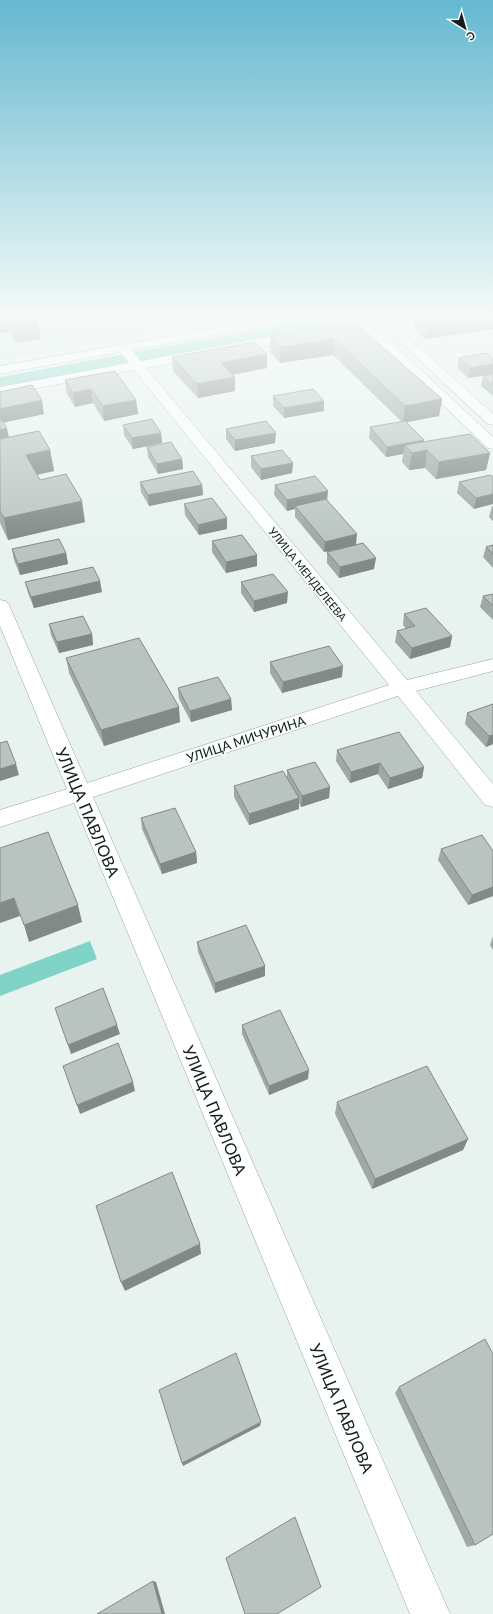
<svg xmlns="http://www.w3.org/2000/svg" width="493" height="1614" viewBox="0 0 493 1614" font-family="Lato,sans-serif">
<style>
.built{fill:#d4e9e5}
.green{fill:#7fd4c7}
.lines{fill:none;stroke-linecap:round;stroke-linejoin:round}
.minor-casing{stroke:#98a2a0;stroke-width:1}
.major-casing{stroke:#98a2a0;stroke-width:1}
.minor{fill:#fff;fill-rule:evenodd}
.major{fill:#fff;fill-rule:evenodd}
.wall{fill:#9fa9a6}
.shaded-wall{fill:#828987}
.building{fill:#b9c4c1;stroke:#828987}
.labels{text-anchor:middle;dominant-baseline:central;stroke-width:3;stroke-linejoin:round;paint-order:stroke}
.far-street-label{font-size:11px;fill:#181c1b;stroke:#f8fffe}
.street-label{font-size:13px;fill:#181c1b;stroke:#f8fffe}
.near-street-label{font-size:16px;fill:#181c1b;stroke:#f8fffe}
</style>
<rect width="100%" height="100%" fill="#e8f3f0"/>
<path class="built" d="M 0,318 L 135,318 L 150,335 L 0,360 Z
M 172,318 L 250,318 L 183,330 Z"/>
<path class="green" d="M 322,318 L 340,318 L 345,323 L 0,387 L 0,377 Z
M 90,941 L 97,959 L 0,996 L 0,975 Z"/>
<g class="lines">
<defs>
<path id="minor" d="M 275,318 L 301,318 L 299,320 L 295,321 L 132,350 L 141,361 L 340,324 L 387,318 L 418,318 L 416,320 L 412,321 L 340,332 L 146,368 L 407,680 L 493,659 L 493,671 L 416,691 L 493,784 L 493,807 L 485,805 L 398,696 L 93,797 L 450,1614 L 410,1614 L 74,803 L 0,827 L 0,810 L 67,789 L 0,626 L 0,600 L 6,601 L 9,605 L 87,783 L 389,685 L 134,370 L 0,395 L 0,387 L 129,363 L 120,352 L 0,374 L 0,366 Z"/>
<path id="major" d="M 352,318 L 365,318 L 493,437 L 493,449 L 488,448 Z
M 374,318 L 387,318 L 493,414 L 493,425 L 488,424 Z"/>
</defs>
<use href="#minor" class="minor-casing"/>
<use href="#major" class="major-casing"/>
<use href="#minor" class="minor"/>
<use href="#major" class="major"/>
</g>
<path class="wall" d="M 0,318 L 34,318 L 38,323 L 41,339 L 16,343 Z
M 415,318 L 484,318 L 425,339 L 414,329 Z
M 355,323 L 442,399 L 439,416 L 406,422 L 424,440 L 423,442 L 490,453 L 486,470 L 436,479 L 425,468 L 409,470 L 402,462 L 403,454 L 386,457 L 369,438 L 370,427 L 402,422 L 333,355 L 280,363 L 270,352 L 270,336 Z
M 172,357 L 267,368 L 232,374 L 235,391 L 198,398 L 173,371 Z
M 459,358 L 493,359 L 493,374 L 468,378 L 457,367 Z
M 493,374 L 493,396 L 481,386 L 483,376 Z
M 65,380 L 136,400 L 138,414 L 104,421 L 93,403 L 75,407 L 67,394 Z
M 0,392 L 44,414 L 3,423 L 9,438 L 50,450 L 54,471 L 37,475 L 40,480 L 85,522 L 8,540 L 0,523 Z
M 273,396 L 324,411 L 284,418 L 273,406 Z
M 123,425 L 161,433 L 162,443 L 133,449 L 124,435 Z
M 226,429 L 275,443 L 235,451 L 226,439 Z
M 147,447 L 182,459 L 183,469 L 158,474 L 148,457 Z
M 251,456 L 293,463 L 292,473 L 261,480 L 251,467 Z
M 490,475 L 474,509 L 457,493 L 459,482 Z
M 140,482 L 202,485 L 203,495 L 149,506 L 141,492 Z
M 275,485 L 327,500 L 356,545 L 374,569 L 339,578 L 327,563 L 327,552 L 350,546 L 324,552 L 295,517 L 295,509 L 287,511 L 274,495 Z
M 184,504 L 227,518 L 227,529 L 199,535 L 185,515 Z
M 492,506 L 493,506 L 493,521 L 489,517 Z
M 212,541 L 257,566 L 226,573 L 212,552 Z
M 493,545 L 493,568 L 483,557 L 486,547 Z
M 12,549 L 66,553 L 68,564 L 20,575 L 14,560 Z
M 25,582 L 102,592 L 34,608 L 28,593 Z
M 241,582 L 287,603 L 254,612 L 241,593 Z
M 493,594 L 493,620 L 480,607 L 483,596 Z
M 404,614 L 452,636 L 450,647 L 410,659 L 395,642 L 397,631 L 406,629 L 403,625 Z
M 49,624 L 92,634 L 93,645 L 59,653 L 51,635 Z
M 66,658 L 180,722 L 104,746 L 69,673 Z
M 270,662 L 342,677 L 282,693 L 270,673 Z
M 178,688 L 231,699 L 232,710 L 191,722 L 179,699 Z
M 493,704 L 493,744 L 486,747 L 465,724 L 467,713 Z
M 337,750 L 424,767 L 422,778 L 388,789 L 378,774 L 350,783 L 336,761 Z
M 287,770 L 330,787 L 329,798 L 301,807 L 299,803 L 299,809 L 249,825 L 234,797 L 234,786 L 287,777 Z
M 141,818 L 196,852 L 197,863 L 162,874 L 142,829 Z
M 441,849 L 493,851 L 493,896 L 468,905 L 438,860 Z
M 493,936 L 493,950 L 490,945 Z
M 197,942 L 265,976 L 215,993 L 198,952 Z
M 242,1025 L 308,1079 L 269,1095 L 242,1034 Z
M 337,1102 L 468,1139 L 463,1150 L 372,1189 L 335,1114 Z
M 399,1387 L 475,1545 L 467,1547 L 395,1393 Z"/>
<path class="shaded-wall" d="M 0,318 L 6,318 L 9,332 L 0,333 Z
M 484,318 L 493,318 L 493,329 L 425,339 L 427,326 Z
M 38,323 L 41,339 L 16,343 L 13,327 Z
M 334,339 L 333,355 L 280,363 L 281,347 Z
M 267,354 L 267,368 L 221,377 L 221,363 Z
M 493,364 L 493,374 L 468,378 L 470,368 Z
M 235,377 L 235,391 L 198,398 L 197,384 Z
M 91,389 L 93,403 L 75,407 L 73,393 Z
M 442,399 L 439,416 L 403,423 L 405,406 Z
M 42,400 L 44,414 L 0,423 L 0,409 Z
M 136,400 L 138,414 L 104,421 L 103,406 Z
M 324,401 L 324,411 L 284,418 L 284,408 Z
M 7,428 L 10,443 L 0,445 L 0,430 Z
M 161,433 L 162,443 L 133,449 L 132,438 Z
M 276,433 L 275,443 L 235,451 L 235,440 Z
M 424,440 L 422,451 L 405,445 L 403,454 L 386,457 L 387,447 Z
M 50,450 L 54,471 L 30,476 L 26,455 Z
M 427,450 L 425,468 L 409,470 L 412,453 Z
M 490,453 L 486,470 L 436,479 L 439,462 Z
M 182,459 L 183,469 L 158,474 L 157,464 Z
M 293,463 L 292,473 L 261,480 L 261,469 Z
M 202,485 L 203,495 L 149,506 L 148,495 Z
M 328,491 L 327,502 L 295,506 L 295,509 L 287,511 L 287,500 Z
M 493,494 L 493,504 L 474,509 L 476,498 Z
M 82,501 L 85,522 L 8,540 L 4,518 Z
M 227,518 L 227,529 L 199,535 L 198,525 Z
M 357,534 L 356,545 L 324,552 L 325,542 Z
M 66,553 L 68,564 L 20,575 L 18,564 Z
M 257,555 L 257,566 L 226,573 L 226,562 Z
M 376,558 L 374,569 L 339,578 L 340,567 Z
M 100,581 L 102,592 L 34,608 L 31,597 Z
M 288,592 L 287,603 L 254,612 L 254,601 Z
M 92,634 L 93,645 L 59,653 L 57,642 Z
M 452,636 L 450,647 L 410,659 L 412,648 Z
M 343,666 L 342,677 L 282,693 L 283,682 Z
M 231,699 L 232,710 L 191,722 L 190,711 Z
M 179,707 L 180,722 L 104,746 L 101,730 Z
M 493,735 L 493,744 L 486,747 L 489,736 Z
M 380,763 L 378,774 L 350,783 L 351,772 Z
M 16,764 L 19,775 L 0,781 L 0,769 Z
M 424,767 L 422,778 L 388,789 L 390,778 Z
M 330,787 L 329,798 L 301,807 L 302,796 Z
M 299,798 L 299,809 L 249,825 L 249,814 Z
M 196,852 L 197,863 L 162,874 L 160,864 Z
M 493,887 L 493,896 L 468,905 L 472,895 Z
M 14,898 L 20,916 L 0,923 L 0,903 Z
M 78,905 L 82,922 L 29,942 L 24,925 Z
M 265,966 L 265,976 L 215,993 L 215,983 Z
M 117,1025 L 120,1034 L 71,1054 L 68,1045 Z
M 309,1070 L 308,1079 L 269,1095 L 269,1086 Z
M 133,1082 L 135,1091 L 80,1114 L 77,1105 Z
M 468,1139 L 463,1150 L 372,1189 L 375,1179 Z
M 200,1244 L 201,1254 L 125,1291 L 121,1282 Z
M 261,1422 L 260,1426 L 183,1466 L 182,1463 Z
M 153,1581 L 156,1582 L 165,1614 L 162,1614 Z"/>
<path class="building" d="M 7,318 L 34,318 L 38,323 L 13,327 Z
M 418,318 L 484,318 L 427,326 Z
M 355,323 L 442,399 L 405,406 L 334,339 L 281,347 L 270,336 Z
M 254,342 L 267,354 L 221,363 L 235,377 L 197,384 L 172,357 Z
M 487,353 L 493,359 L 493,364 L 470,368 L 459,358 Z
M 115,371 L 136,400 L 103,406 L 91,389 L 73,393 L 65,380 Z
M 493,374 L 493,385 L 483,376 Z
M 32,385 L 42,400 L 0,409 L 0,392 Z
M 313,389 L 324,401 L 284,408 L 273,396 Z
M 0,418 L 7,428 L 0,430 Z
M 152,419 L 161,433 L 132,438 L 123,425 Z
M 266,421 L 276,433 L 235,440 L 226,429 Z
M 405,421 L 424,440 L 387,447 L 370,427 Z
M 39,431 L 50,450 L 26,455 L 40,480 L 66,474 L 82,501 L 4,518 L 0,511 L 0,439 Z
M 470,434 L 490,453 L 439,462 L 427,450 L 412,453 L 405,445 Z
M 171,442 L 182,459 L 157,464 L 147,447 Z
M 282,450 L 293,463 L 261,469 L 251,456 Z
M 193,471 L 202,485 L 148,495 L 140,482 Z
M 490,475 L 493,477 L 493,494 L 476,498 L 459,482 Z
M 315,476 L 328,491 L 287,500 L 275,485 Z
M 212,498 L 227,518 L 198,525 L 184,504 Z
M 326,499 L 357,534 L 325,542 L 295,506 Z
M 242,535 L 257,555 L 226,562 L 212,541 Z
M 59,539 L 66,553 L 18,564 L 12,549 Z
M 363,543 L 376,558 L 340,567 L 327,552 Z
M 493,545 L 493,554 L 486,547 Z
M 93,567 L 100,581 L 31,597 L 25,582 Z
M 273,574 L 288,592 L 254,601 L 241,582 Z
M 493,594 L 493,606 L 483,596 Z
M 426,608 L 452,636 L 412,648 L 397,631 L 415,626 L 404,614 Z
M 83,616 L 92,634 L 57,642 L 49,624 Z
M 139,638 L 179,707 L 101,730 L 66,658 Z
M 329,646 L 343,666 L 283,682 L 270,662 Z
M 218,677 L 231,699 L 190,711 L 178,688 Z
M 493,704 L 493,735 L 489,736 L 467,713 Z
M 399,732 L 424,767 L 390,778 L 380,763 L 351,772 L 337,750 Z
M 7,741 L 16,764 L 0,769 L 0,743 Z
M 315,762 L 330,787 L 302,796 L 287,770 Z
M 283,771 L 299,798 L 249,814 L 234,786 Z
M 175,808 L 196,852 L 160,864 L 141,818 Z
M 48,832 L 78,905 L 24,925 L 14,898 L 0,903 L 0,848 Z
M 482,835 L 493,851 L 493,887 L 472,895 L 441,849 Z
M 246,925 L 265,966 L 215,983 L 197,942 Z
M 103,988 L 117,1025 L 68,1045 L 55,1008 Z
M 280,1010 L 309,1070 L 269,1086 L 242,1025 Z
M 118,1043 L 133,1082 L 77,1105 L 63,1066 Z
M 427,1066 L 468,1139 L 375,1179 L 337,1102 Z
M 172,1172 L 200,1244 L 121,1282 L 96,1206 Z
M 485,1339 L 493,1354 L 493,1534 L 475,1545 L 399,1387 Z
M 236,1353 L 261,1422 L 182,1463 L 159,1390 Z
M 295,1517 L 321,1587 L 277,1614 L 245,1614 L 226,1558 Z
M 153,1581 L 162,1614 L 97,1614 Z"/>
<linearGradient id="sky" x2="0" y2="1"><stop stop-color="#64b8d0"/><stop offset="0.58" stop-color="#f5faf8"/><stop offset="1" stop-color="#f5faf8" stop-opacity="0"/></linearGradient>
<rect width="493" height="544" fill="url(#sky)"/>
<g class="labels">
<g class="far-street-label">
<text transform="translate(308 574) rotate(51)">УЛИЦА МЕНДЕЛЕЕВА</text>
</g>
<g class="street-label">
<text transform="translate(246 739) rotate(-18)">УЛИЦА МИЧУРИНА</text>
</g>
<g class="near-street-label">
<text transform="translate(88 812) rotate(67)">УЛИЦА ПАВЛОВА</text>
<text transform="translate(215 1110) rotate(67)">УЛИЦА ПАВЛОВА</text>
<text transform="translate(342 1408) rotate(67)">УЛИЦА ПАВЛОВА</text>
</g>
</g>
<g transform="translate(465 28) rotate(143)" stroke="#f8fffe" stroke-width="3" paint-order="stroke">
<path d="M0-3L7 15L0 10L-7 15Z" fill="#181c1b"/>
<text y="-6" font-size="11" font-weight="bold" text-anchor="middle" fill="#181c1b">С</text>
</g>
</svg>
